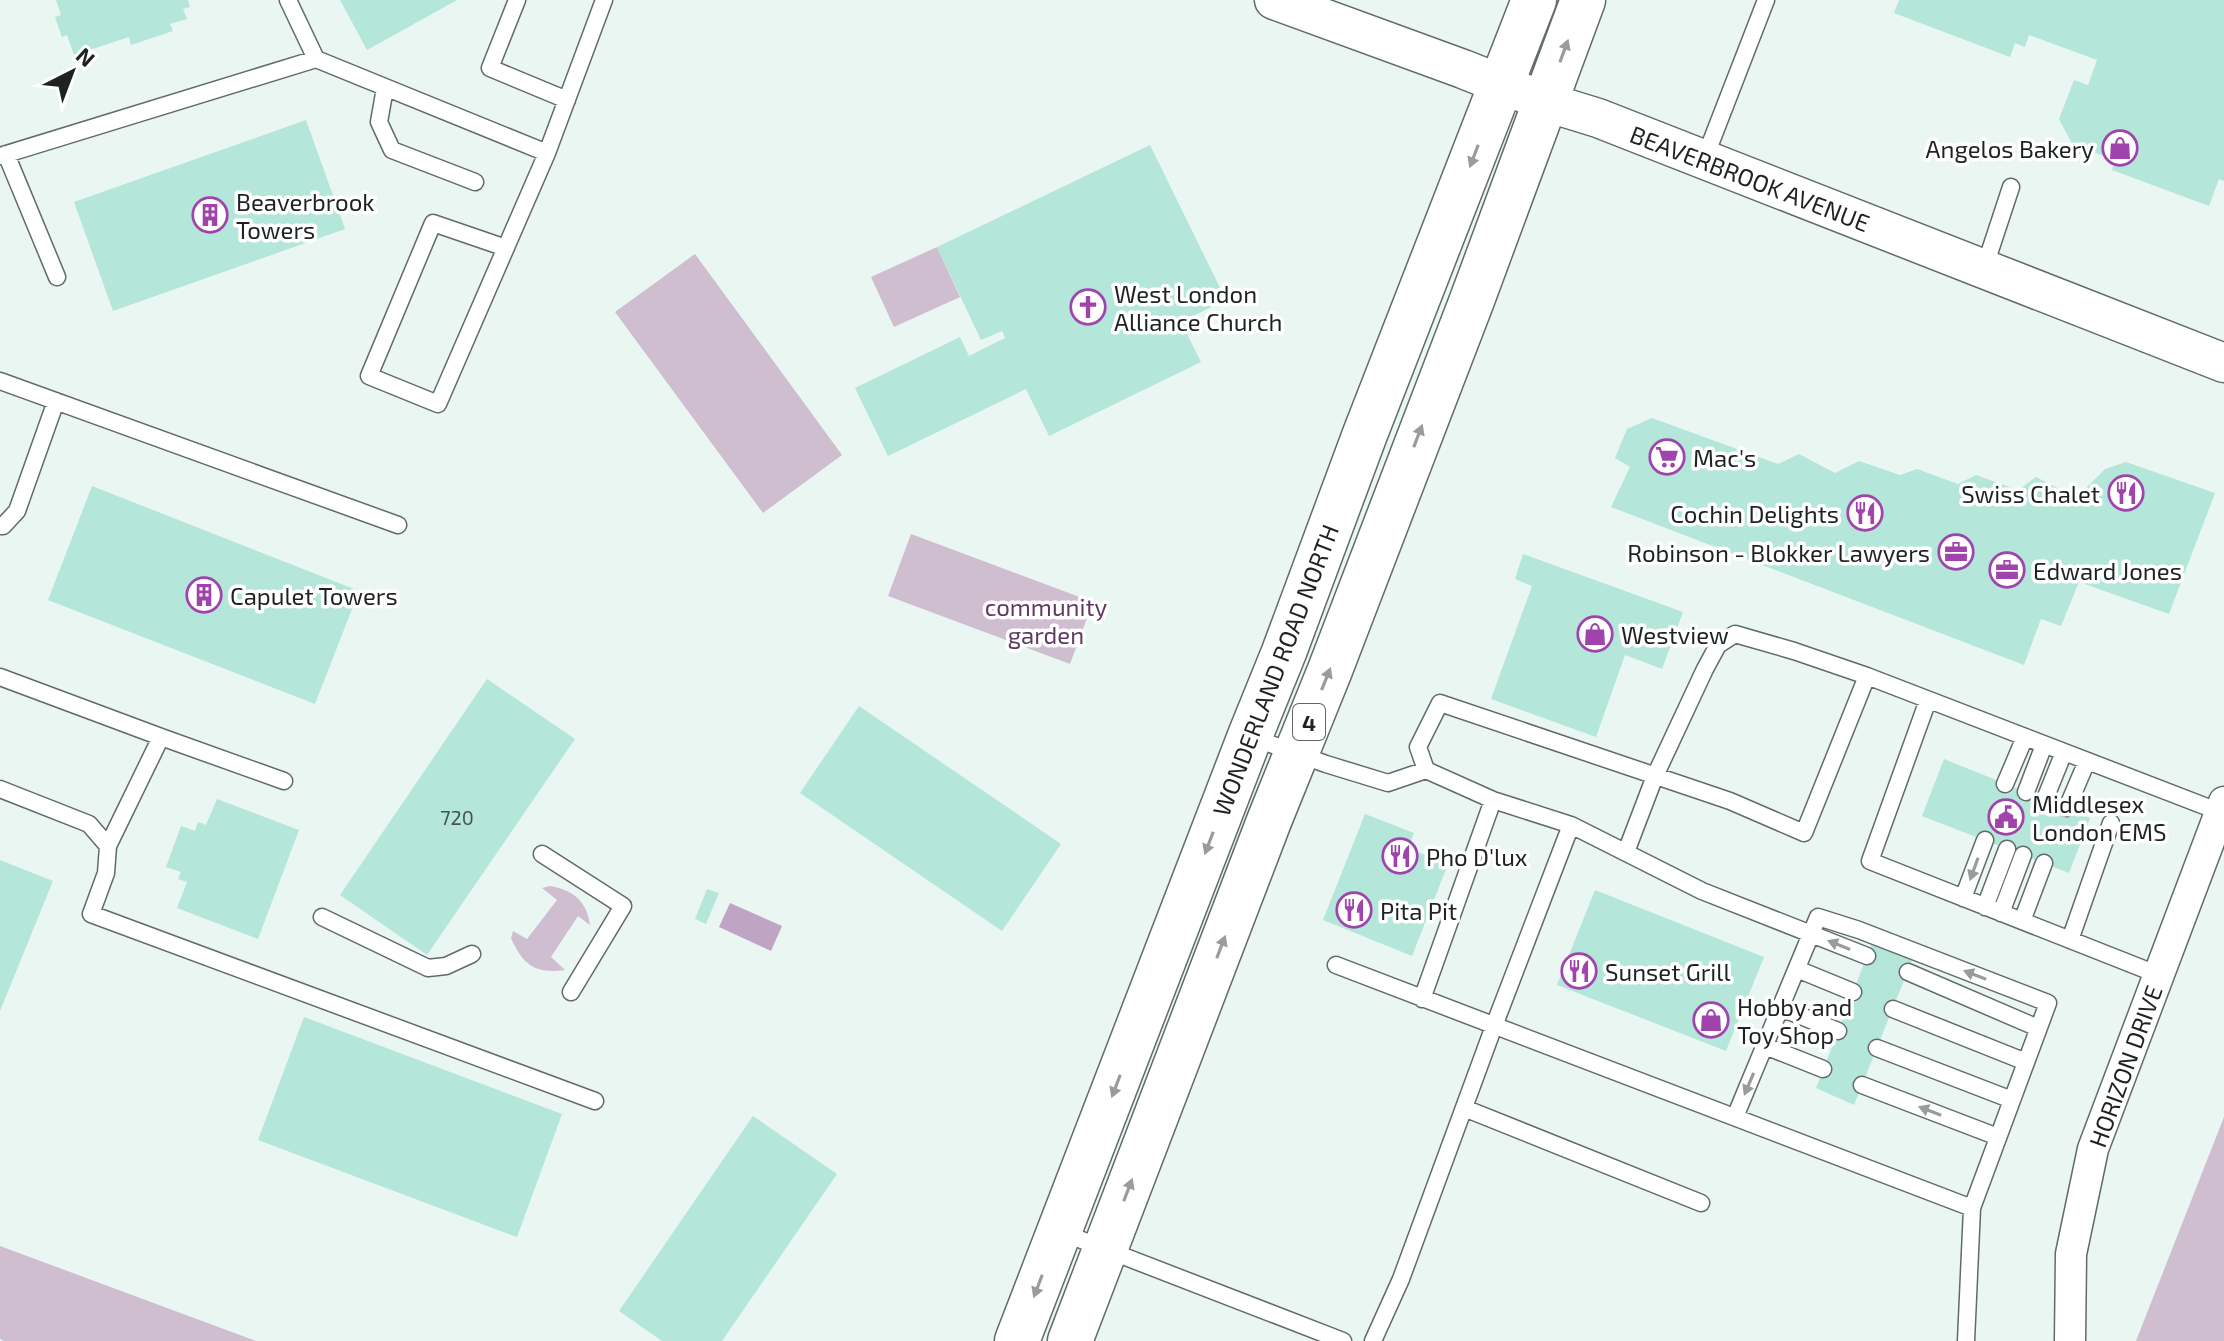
<svg xmlns="http://www.w3.org/2000/svg" width="2224" height="1341" viewBox="0 0 2224 1341" font-family="'Exo 2',sans-serif">
<style>
.green{fill:#cfbdd0}
.water{fill:#c0a4c3}
.building{fill:#b5e6da}
.lines{fill:none;stroke-linecap:round;stroke-linejoin:round}
.service-casing{stroke:#616b69;stroke-width:19}
.minor-casing{stroke:#616b69;stroke-width:33}
.tertiary-casing{stroke:#616b69;stroke-width:41}
.primary-casing{stroke:#616b69;stroke-width:47}
.service{stroke:#fff;stroke-width:16}
.minor{stroke:#fff;stroke-width:30}
.tertiary{stroke:#fff;stroke-width:38}
.primary{stroke:#fff;stroke-width:44}
.oneway{fill:#9a9c9c}
.labels{text-anchor:middle;dominant-baseline:central;stroke-width:7;stroke-linejoin:round;paint-order:stroke}
.number-label{font-size:20px;fill:#445450}
.shield{fill:#fff;stroke:#626564;stroke-width:2}
.shield-label{font-size:22px;font-weight:bold;fill:#1e2322}
.poi-label{font-size:24px;fill:#1e2322;stroke:#fff;text-anchor:start}
.street-label{font-size:24px;fill:#1e2322;stroke:#fff}
.park-label{font-size:24px;fill:#5f3963;stroke:#fff}
</style>
<rect width="100%" height="100%" fill="#e9f6f2"/>
<path class="green" d="M 937,247 L 960,297 L 894,327 L 871,277 Z
M 695,254 L 842,455 L 763,513 L 615,312 Z
M 911,534 L 1093,602 L 1070,664 L 888,596 Z
M 550,886 C 573,890 587,901 590,925 L 578,916 L 551,957 L 565,970 C 535,974 523,965 511,938 L 513,931 L 527,939 L 557,900 L 542,888 Z
M 2224,1117 L 2224,1341 L 2136,1341 Z
M 0,1246 L 256,1341 L 4,1341 L 0,1339 Z"/>
<path class="water" d="M 730,903 L 782,926 L 771,951 L 719,927 Z"/>
<path class="building" d="M 56,0 L 188,0 L 190,7 L 183,9 L 187,19 L 170,24 L 173,31 L 131,45 L 129,37 L 74,55 L 67,35 L 62,37 L 55,17 L 61,15 Z
M 340,0 L 457,0 L 367,50 Z
M 1899,0 L 2224,0 L 2224,181 L 2219,179 L 2209,206 L 2112,170 L 2115,160 L 2088,150 L 2078,155 L 2059,119 L 2074,80 L 2088,85 L 2097,60 L 2029,35 L 2025,47 L 2015,43 L 2010,57 L 1894,13 Z
M 306,120 L 345,229 L 113,311 L 74,202 Z
M 1150,145 L 1226,300 L 1195,315 L 1188,336 L 1201,362 L 1049,436 L 1026,389 L 888,456 L 855,388 L 960,337 L 969,356 L 1005,338 L 1002,331 L 981,340 L 937,247 Z
M 1652,418 L 1778,464 L 1799,454 L 1835,473 L 1859,461 L 1900,475 L 1917,469 L 1958,484 L 1976,475 L 2018,490 L 2036,477 L 2076,498 L 2105,469 L 2126,462 L 2215,493 L 2169,614 L 2079,582 L 2061,626 L 2041,619 L 2024,665 L 1611,507 L 1630,467 L 1615,458 L 1627,429 Z
M 92,486 L 359,591 L 315,704 L 48,600 Z
M 1523,554 L 1683,612 L 1662,669 L 1625,655 L 1596,737 L 1491,699 L 1532,586 L 1515,579 Z
M 487,679 L 575,739 L 427,955 L 340,895 Z
M 859,706 L 1061,844 L 1002,931 L 800,793 Z
M 1944,759 L 2090,818 L 2069,873 L 1922,816 Z
M 217,799 L 299,830 L 258,939 L 177,908 L 187,882 L 178,879 L 181,872 L 166,867 L 181,826 L 195,831 L 198,822 L 206,825 Z
M 1365,814 L 1414,833 L 1408,848 L 1448,864 L 1412,956 L 1323,920 Z
M 0,860 L 53,881 L 0,1011 Z
M 707,889 L 719,893 L 706,924 L 695,919 Z
M 1595,890 L 1764,957 L 1726,1051 L 1557,985 Z
M 1872,943 L 1913,958 L 1854,1105 L 1816,1088 Z
M 304,1017 L 562,1114 L 517,1237 L 258,1140 Z
M 753,1116 L 837,1174 L 722,1341 L 662,1341 L 619,1311 Z"/>
<g class="lines">
<defs>
<path id="service" d="M 517,0 L 490,68 L 567,100
M 316,59 L 547,153 L 604,0
M 385,88 L 379,122 L 392,150 L 475,182
M 6,154 L 57,277
M 0,156 L 316,59 L 288,0
M 1704,160 L 1766,0
M 506,248 L 433,223 L 369,376 L 438,404 L 547,153
M 1984,269 L 2011,187
M 0,381 L 398,525
M 0,526 L 3,526 L 17,511 L 56,401
M 1867,676 L 1804,833 L 1730,801 L 1440,703 L 1418,747 L 1426,770 L 1493,800 L 1571,825 L 1702,891 L 1867,956
M 0,677 L 161,737 L 108,846
M 1928,700 L 1870,861 L 2159,975
M 161,737 L 284,781
M 1251,737 L 1326,764 L 1388,783 L 1426,770
M 2005,784 L 2025,737
M 0,789 L 89,824 L 108,846 L 106,873 L 91,914 L 595,1101
M 2026,792 L 2044,745
M 2045,799 L 2064,752
M 2067,808 L 2087,761
M 1626,852 L 1655,776 L 1705,669 L 1718,645 L 1735,634 L 1794,651 L 1867,676 L 2220,812
M 542,854 L 623,906 L 571,992
M 1963,898 L 1985,840
M 1985,907 L 2007,849
M 2001,913 L 2023,855
M 322,917 L 428,968 L 446,966 L 472,954
M 2022,921 L 2044,863
M 2070,940 L 2111,823
M 1336,965 L 1972,1208 L 1966,1341
M 1797,969 L 1853,992
M 1908,972 L 2038,1028
M 1422,999 L 1493,800
M 1781,1008 L 1838,1031
M 1893,1009 L 2026,1062
M 1765,1046 L 1823,1069
M 1877,1048 L 2012,1100
M 1862,1085 L 1998,1137
M 1464,1108 L 1701,1203
M 1735,1117 L 1818,917 L 1859,930 L 2048,1003 L 1972,1208
M 1061,1232 L 1343,1341
M 1373,1341 L 1401,1279 L 1494,1026 L 1571,825"/>
<path id="minor" d="M 2070,1341 L 2071,1254 L 2093,1149 L 2224,802"/>
<path id="tertiary" d="M 1274,0 L 1463,69 L 1546,102 L 1598,118 L 2224,363"/>
<path id="primary" d="M 1017,1341 L 1250,736 L 1284,652 L 1365,434 L 1534,0
M 1070,1341 L 1269,821 L 1330,670 L 1472,300 L 1583,0"/>
</defs>
<use href="#service" class="service-casing"/>
<use href="#minor" class="minor-casing"/>
<use href="#tertiary" class="tertiary-casing"/>
<use href="#primary" class="primary-casing"/>
<use href="#service" class="service"/>
<use href="#minor" class="minor"/>
<use href="#tertiary" class="tertiary"/>
<use href="#primary" class="primary"/>
</g>
<defs><path id="oneway-solid" d="M-6-.8H1V-3.2L6.5 0L1 3.2V.8H-6Z" transform="scale(2)"/></defs>
<g class="oneway">
<use href="#oneway-solid" transform="translate(1564 51) rotate(-70)"/>
<use href="#oneway-solid" transform="translate(1474 156) rotate(111)"/>
<use href="#oneway-solid" transform="translate(1418 436) rotate(-69)"/>
<use href="#oneway-solid" transform="translate(1326 679) rotate(-68)"/>
<use href="#oneway-solid" transform="translate(1209 843) rotate(111)"/>
<use href="#oneway-solid" transform="translate(1974 869) rotate(110)"/>
<use href="#oneway-solid" transform="translate(1839 945) rotate(-158)"/>
<use href="#oneway-solid" transform="translate(1221 947) rotate(-69)"/>
<use href="#oneway-solid" transform="translate(1975 975) rotate(-159)"/>
<use href="#oneway-solid" transform="translate(1749 1084) rotate(113)"/>
<use href="#oneway-solid" transform="translate(1116 1086) rotate(111)"/>
<use href="#oneway-solid" transform="translate(1930 1111) rotate(-159)"/>
<use href="#oneway-solid" transform="translate(1128 1190) rotate(-69)"/>
<use href="#oneway-solid" transform="translate(1038 1286) rotate(111)"/>
</g>
<defs>
<symbol id="shop-ring" viewBox="-11 -11 22 22"><circle r="9.5" fill="#fff" stroke="#a143ac" stroke-width="1.5"/><path d="M-5-2.5h2.3a2.7 3.5 0 0 1 5.4 0H5L5.5 6h-11ZM-1.5-2.5h3a1.5 2.3 0 0 0-3 0Z" fill="#a143ac"/></symbol>
<symbol id="building-ring" viewBox="-11 -11 22 22"><circle r="9.5" fill="#fff" stroke="#a143ac" stroke-width="1.5"/><path d="M-4-6H4V6H1V3H-1V6H-4ZM-2.5-4.3h1.7v1.8h-1.7ZM.8-4.3h1.7v1.8H.8ZM-2.5-1h1.7V.8h-1.7ZM.8-1h1.7V.8H.8Z" fill="#a143ac"/></symbol>
<symbol id="church-ring" viewBox="-11 -11 22 22"><circle r="9.5" fill="#fff" stroke="#a143ac" stroke-width="1.5"/><path d="M-1.2-6h2.4v3.5h3.3v2.4h-3.3V6h-2.4V-.1h-3.3v-2.4h3.3Z" fill="#a143ac"/></symbol>
<symbol id="supermarket-ring" viewBox="-11 -11 22 22"><circle r="9.5" fill="#fff" stroke="#a143ac" stroke-width="1.5"/><path d="M-6-5.5h2.5l.6 2H6L4.5 2H-2.5L-4.4-4H-6ZM-1.5 3.2a1.3 1.3 0 1 0 .1 0ZM3 3.2a1.3 1.3 0 1 0 .1 0Z" fill="#a143ac"/></symbol>
<symbol id="restaurant-ring" viewBox="-11 -11 22 22"><circle r="9.5" fill="#fff" stroke="#a143ac" stroke-width="1.5"/><path d="M-5-6h1v4h1v-4h1v4h1v-4h1v5L-1.5 .5V6h-2V.5L-5-1ZM5-6V6H3V1.5H1.5Q1.5-4 5-6Z" fill="#a143ac"/></symbol>
<symbol id="office-ring" viewBox="-11 -11 22 22"><circle r="9.5" fill="#fff" stroke="#a143ac" stroke-width="1.5"/><path d="M-6-3h4V-5.5h4V-3h4V5H-6ZM-1-4.5V-3h2v-1.5ZM-6 0V1H6V0Z" fill="#a143ac"/></symbol>
<symbol id="civic-ring" viewBox="-11 -11 22 22"><circle r="9.5" fill="#fff" stroke="#a143ac" stroke-width="1.5"/><path d="M-.6-6.5H3V-4.5H.6V-3L4-1V1h2V6H-6V1h2V-1L-.6-3ZM-1.2 2.5V6h2.4V2.5Z" fill="#a143ac"/></symbol>
</defs>
<g fill-rule="evenodd">
<use href="#shop-ring" x="2100" y="128" width="40" height="40"/>
<use href="#building-ring" x="190" y="195" width="40" height="40"/>
<use href="#church-ring" x="1068" y="287" width="40" height="40"/>
<use href="#supermarket-ring" x="1647" y="437" width="40" height="40"/>
<use href="#restaurant-ring" x="2106" y="473" width="40" height="40"/>
<use href="#restaurant-ring" x="1845" y="493" width="40" height="40"/>
<use href="#office-ring" x="1936" y="532" width="40" height="40"/>
<use href="#office-ring" x="1987" y="550" width="40" height="40"/>
<use href="#building-ring" x="184" y="575" width="40" height="40"/>
<use href="#shop-ring" x="1575" y="614" width="40" height="40"/>
<use href="#civic-ring" x="1986" y="797" width="40" height="40"/>
<use href="#restaurant-ring" x="1380" y="836" width="40" height="40"/>
<use href="#restaurant-ring" x="1334" y="890" width="40" height="40"/>
<use href="#restaurant-ring" x="1559" y="951" width="40" height="40"/>
<use href="#shop-ring" x="1691" y="1000" width="40" height="40"/>
</g>
<g class="labels">
<g class="number-label">
<text x="457" y="817">720</text>
</g>
<rect class="shield" x="1293" y="704" width="32" height="36" rx="6"/>
<g class="shield-label">
<text x="1309" y="722">4</text>
</g>
<g class="poi-label">
<text x="2094" y="148" text-anchor="end">Angelos Bakery</text>
<text x="236" y="201">Beaverbrook<tspan x="236" dy="28">Towers</tspan></text>
<text x="1114" y="293">West London<tspan x="1114" dy="28">Alliance Church</tspan></text>
<text x="1693" y="457">Mac's</text>
<text x="2100" y="493" text-anchor="end">Swiss Chalet</text>
<text x="1839" y="513" text-anchor="end">Cochin Delights</text>
<text x="1930" y="552" text-anchor="end">Robinson - Blokker Lawyers</text>
<text x="2033" y="570">Edward Jones</text>
<text x="230" y="595">Capulet Towers</text>
<text x="1621" y="634">Westview</text>
<text x="2032" y="803">Middlesex<tspan x="2032" dy="28">London EMS</tspan></text>
<text x="1426" y="856">Pho D'lux</text>
<text x="1380" y="910">Pita Pit</text>
<text x="1605" y="971">Sunset Grill</text>
<text x="1737" y="1006">Hobby and<tspan x="1737" dy="28">Toy Shop</tspan></text>
</g>
<g class="street-label">
<text transform="translate(1750 178) rotate(21)">BEAVERBROOK AVENUE</text>
<text transform="translate(1275 670) rotate(-69)">WONDERLAND ROAD NORTH</text>
<text transform="translate(2125 1066) rotate(-70)">HORIZON DRIVE</text>
</g>
<g class="park-label">
<text x="1046" y="606">community<tspan x="1046" dy="28">garden</tspan></text>
</g>
</g>
<g transform="translate(72 72) rotate(42)" stroke="#ffffff" stroke-width="6" paint-order="stroke">
<path d="M0-6L14 30L0 20L-14 30Z" fill="#1e2322"/>
<text y="-12" font-size="22" font-weight="bold" text-anchor="middle" fill="#1e2322">N</text>
</g>
</svg>
